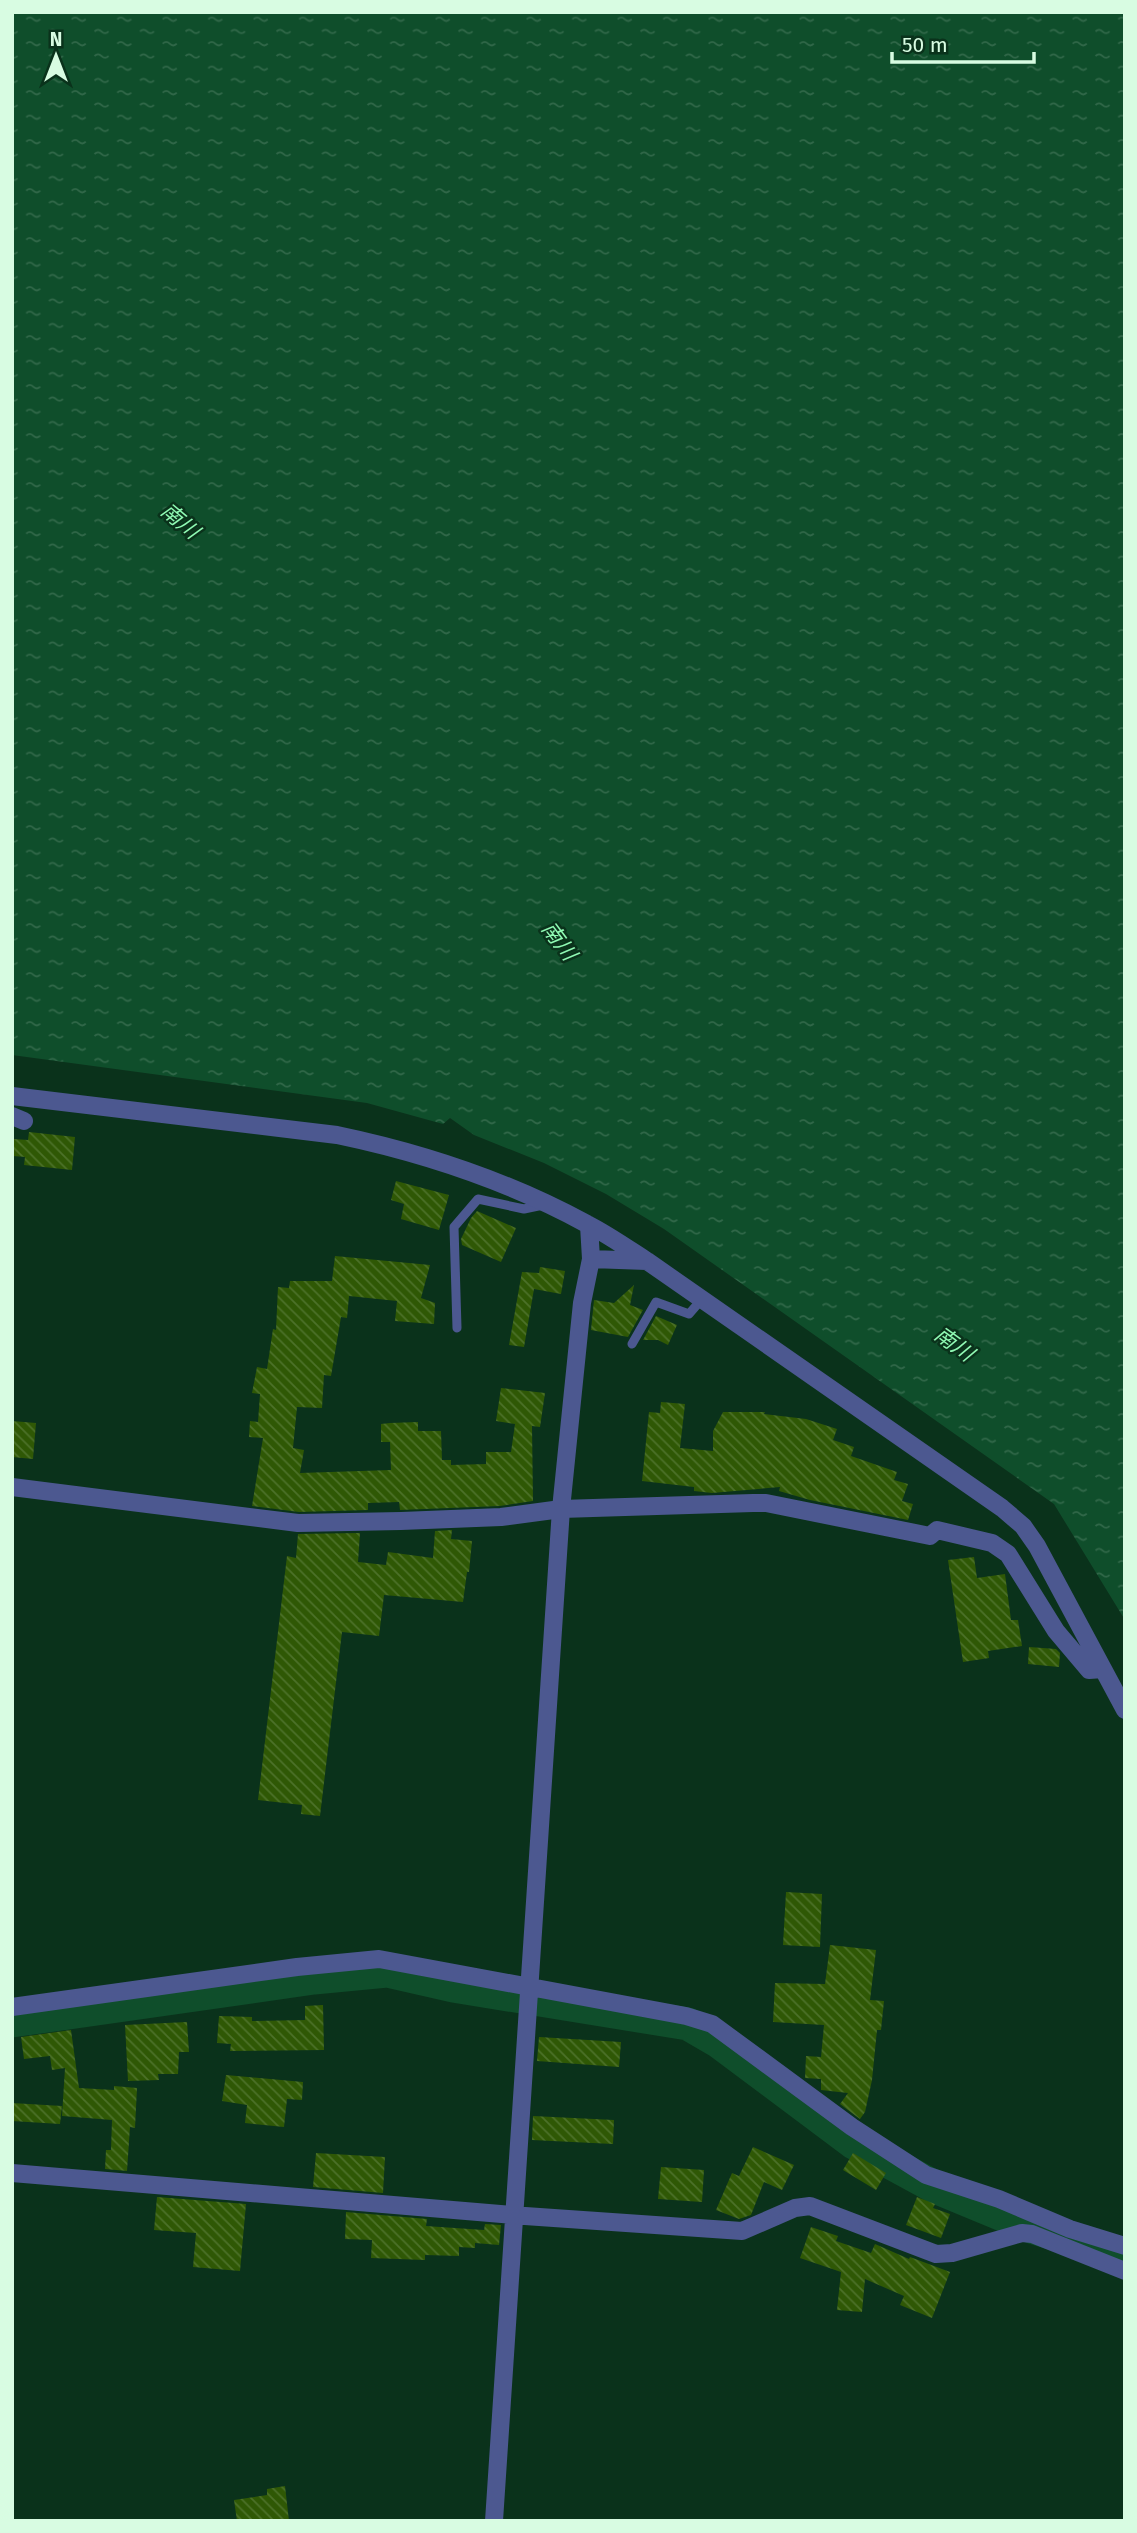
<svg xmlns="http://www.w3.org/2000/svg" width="1137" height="2533" viewBox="0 0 1137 2533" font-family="'Fira Sans','Noto Sans JP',sans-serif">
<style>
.water{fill:url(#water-ripples)}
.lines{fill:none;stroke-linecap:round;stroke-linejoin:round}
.river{stroke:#0f4e2b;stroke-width:33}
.building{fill:url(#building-back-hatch)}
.service{stroke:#4c5890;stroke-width:9}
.minor{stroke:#4c5890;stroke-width:18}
.labels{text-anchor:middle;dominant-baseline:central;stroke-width:5;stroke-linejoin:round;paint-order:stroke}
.water-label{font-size:21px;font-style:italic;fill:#90fab4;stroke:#0a321b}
</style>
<defs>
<pattern id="water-ripples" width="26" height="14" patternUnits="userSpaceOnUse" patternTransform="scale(1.75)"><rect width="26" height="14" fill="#0f4e2b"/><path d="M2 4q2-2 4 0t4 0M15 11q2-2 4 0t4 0" fill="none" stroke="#316849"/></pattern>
<pattern id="building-back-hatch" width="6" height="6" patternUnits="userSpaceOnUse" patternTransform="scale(1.75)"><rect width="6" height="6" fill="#2f5805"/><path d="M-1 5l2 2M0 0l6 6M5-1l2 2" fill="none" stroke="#4c7129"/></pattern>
</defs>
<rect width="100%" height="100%" fill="#0a321b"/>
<path class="water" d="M 12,12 L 1125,12 L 1125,1620 L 1054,1504 L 664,1229 L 606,1194 L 544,1163 L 474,1135 L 450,1118 L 443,1124 L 367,1103 L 12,1055 Z"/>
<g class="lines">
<path class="river" d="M 12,2021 L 314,1978 L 387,1971 L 453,1986 L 688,2024 L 719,2042 L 854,2143 L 935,2187 L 1034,2228 L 1093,2246 L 1125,2260"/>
</g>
<path class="building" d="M 29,1132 L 75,1137 L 72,1170 L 24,1165 L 25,1157 L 13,1156 L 14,1139 L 28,1140 Z
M 396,1181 L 449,1195 L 439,1230 L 401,1219 L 404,1204 L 391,1200 Z
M 477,1211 L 516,1228 L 501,1262 L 462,1245 L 461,1239 L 471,1218 Z
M 335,1256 L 430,1265 L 421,1298 L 435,1303 L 434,1324 L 395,1321 L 397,1301 L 349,1296 L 347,1318 L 341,1317 L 331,1376 L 324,1375 L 322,1408 L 297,1407 L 293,1448 L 304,1450 L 300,1473 L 391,1470 L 390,1442 L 381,1442 L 381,1424 L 390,1423 L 418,1422 L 418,1431 L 441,1431 L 442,1460 L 451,1460 L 451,1465 L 486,1464 L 486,1452 L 511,1452 L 515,1424 L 496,1421 L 501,1388 L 545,1393 L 540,1427 L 532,1426 L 533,1501 L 500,1506 L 400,1510 L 399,1502 L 368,1503 L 368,1510 L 299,1512 L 252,1506 L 263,1438 L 249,1437 L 250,1421 L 258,1422 L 260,1394 L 252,1393 L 257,1367 L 267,1369 L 273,1329 L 276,1330 L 278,1287 L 289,1288 L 290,1281 L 332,1281 Z
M 540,1267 L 565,1271 L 561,1294 L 534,1289 L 524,1347 L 509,1345 L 522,1272 L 539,1273 Z
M 634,1285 L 630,1305 L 643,1310 L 628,1337 L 591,1330 L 594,1300 L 614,1303 Z
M 656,1316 L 677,1325 L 668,1345 L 658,1340 L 643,1340 Z
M 661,1402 L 685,1404 L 680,1448 L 713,1451 L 713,1431 L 723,1412 L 765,1412 L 764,1414 L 806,1419 L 837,1429 L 833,1440 L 854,1447 L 851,1456 L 897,1472 L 894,1480 L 908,1484 L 902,1501 L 913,1504 L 908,1520 L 810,1500 L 779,1491 L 780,1487 L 712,1493 L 694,1491 L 694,1487 L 642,1481 L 649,1412 L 660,1413 Z
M 12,1421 L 36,1423 L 33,1459 L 12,1457 Z
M 452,1530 L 451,1539 L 472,1541 L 469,1572 L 467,1572 L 463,1602 L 384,1595 L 379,1636 L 342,1632 L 320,1816 L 301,1814 L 302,1805 L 258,1800 L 287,1556 L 296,1558 L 298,1534 L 360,1533 L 358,1562 L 386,1565 L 388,1552 L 433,1558 L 435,1531 Z
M 974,1557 L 977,1578 L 1005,1574 L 1011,1620 L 1018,1620 L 1022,1646 L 988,1651 L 989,1658 L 963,1662 L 948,1560 Z
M 1029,1647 L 1056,1649 L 1060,1653 L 1059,1667 L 1028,1664 Z
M 786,1892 L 822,1894 L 820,1947 L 783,1945 Z
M 830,1945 L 876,1950 L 870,2000 L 884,2001 L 881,2030 L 877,2030 L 872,2080 L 865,2112 L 860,2119 L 840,2104 L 848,2093 L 821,2090 L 821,2079 L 805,2078 L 806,2056 L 821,2057 L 824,2025 L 773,2022 L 775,1983 L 825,1984 Z
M 323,2005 L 324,2050 L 230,2051 L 231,2044 L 217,2043 L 219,2016 L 252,2017 L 252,2021 L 305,2020 L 305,2006 Z
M 187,2022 L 189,2052 L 179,2052 L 178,2074 L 158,2074 L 159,2080 L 128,2081 L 125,2025 Z
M 71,2030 L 79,2088 L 114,2090 L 114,2086 L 137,2088 L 135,2128 L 130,2127 L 127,2171 L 105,2169 L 106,2150 L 111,2150 L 112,2120 L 62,2116 L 65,2068 L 52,2070 L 50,2056 L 24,2059 L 21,2037 Z
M 539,2037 L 621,2042 L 619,2067 L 537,2061 Z
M 226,2075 L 303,2082 L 302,2100 L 287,2099 L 284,2127 L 245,2123 L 247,2105 L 222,2101 Z
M 12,2103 L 62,2106 L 60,2124 L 12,2121 Z
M 533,2116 L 614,2120 L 613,2144 L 532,2140 Z
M 753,2147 L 794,2165 L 782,2190 L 764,2182 L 751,2215 L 739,2219 L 716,2210 L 732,2173 L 739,2176 Z
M 316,2153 L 385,2157 L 383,2193 L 313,2187 Z
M 853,2153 L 886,2173 L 876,2190 L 843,2170 Z
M 661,2167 L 704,2170 L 702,2202 L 658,2199 Z
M 157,2197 L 246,2204 L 240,2271 L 193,2267 L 196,2233 L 154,2230 Z
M 917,2197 L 935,2204 L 933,2208 L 950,2214 L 941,2238 L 906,2225 Z
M 346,2212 L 427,2219 L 426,2226 L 484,2230 L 485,2224 L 501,2225 L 499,2245 L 475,2243 L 475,2248 L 459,2247 L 459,2256 L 425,2255 L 425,2260 L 371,2258 L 372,2240 L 345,2239 Z
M 811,2227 L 838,2236 L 836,2241 L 871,2253 L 875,2244 L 909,2259 L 910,2257 L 950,2272 L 932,2318 L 900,2305 L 904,2296 L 865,2279 L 862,2312 L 837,2310 L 841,2272 L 800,2258 Z
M 285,2486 L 289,2521 L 237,2521 L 234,2500 L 267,2495 L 267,2489 Z"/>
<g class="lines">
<path class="service" d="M 457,1328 L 454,1227 L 478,1199 L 524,1209 L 543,1205
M 632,1344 L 656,1302 L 689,1314 L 702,1299"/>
<path class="minor" d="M 12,1096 L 337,1135 C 423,1153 510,1182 587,1224 C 607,1234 627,1248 647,1261 L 1002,1508 L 1023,1526 L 1037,1546 L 1125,1710
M 12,1116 L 24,1121
M 591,1259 L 647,1261
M 12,1487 L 298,1523 L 401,1521 L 501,1517 L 561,1509 L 753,1503 L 766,1503 L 930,1536 L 937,1530 L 992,1543 L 1008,1554 L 1056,1631 L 1089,1670 L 1103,1669
M 12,2007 L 297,1967 L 379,1959 L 686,2016 L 712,2024 L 852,2127 L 926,2175 L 999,2199 L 1070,2229 L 1125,2246
M 12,2173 L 525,2216 L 742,2231 L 795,2208 L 810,2206 L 936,2254 L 952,2253 L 1022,2233 L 1032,2234 L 1125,2271
M 494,2521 L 561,1509 L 582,1303 L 591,1259 L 589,1225"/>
</g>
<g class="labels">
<g class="water-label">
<text transform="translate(180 521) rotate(40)">南川</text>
<text transform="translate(559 941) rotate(53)">南川</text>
<text transform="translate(954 1344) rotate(36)">南川</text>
</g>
</g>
<rect width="1137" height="2533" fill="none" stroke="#d8fce2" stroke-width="28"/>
<g transform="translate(56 56)" stroke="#0a321b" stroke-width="5" paint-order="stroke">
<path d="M0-5L12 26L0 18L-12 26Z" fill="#d8fce2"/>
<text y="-10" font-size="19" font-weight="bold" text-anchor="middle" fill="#d8fce2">N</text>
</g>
<path d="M892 52v10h142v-10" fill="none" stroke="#d8fce2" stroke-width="3.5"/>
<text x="902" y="52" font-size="21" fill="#d8fce2" stroke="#0a321b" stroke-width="5" paint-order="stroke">50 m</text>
</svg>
